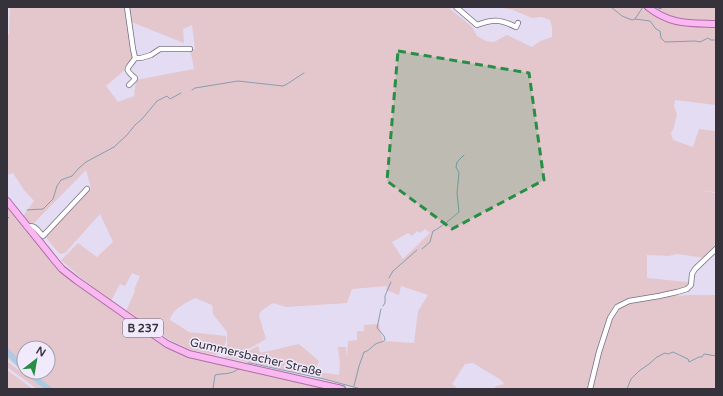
<svg xmlns="http://www.w3.org/2000/svg" width="723" height="396" viewBox="0 0 723 396" font-family="'Varela Round',sans-serif">
<style>
.green{fill:#e3c7cd;fill-rule:evenodd}
.lines{fill:none;stroke-linecap:round;stroke-linejoin:round}
.stream{stroke:#889db0;stroke-width:1}
.river{stroke:#abcbe2;stroke-width:5.5}
.minor-casing{stroke:#766f83;stroke-width:6}
.major-casing{stroke:#b26aaa;stroke-width:8}
.minor{stroke:#fff;stroke-width:4.5}
.major{stroke:#f9b8f0;stroke-width:6}
.marked{fill:#288e44;fill-opacity:0.2;stroke:#288e44;stroke-width:3;stroke-dasharray:8 5;stroke-linejoin:round}
.labels{text-anchor:middle;dominant-baseline:central;stroke-width:3;stroke-linejoin:round;paint-order:stroke}
.shield{fill:#f0eafc;stroke:#6d6975;stroke-width:1}
.shield-label{font-size:11px;font-weight:bold;fill:#35323b}
.street-label{font-size:12px;fill:#35323b;stroke:#f0eafc}
</style>
<rect width="100%" height="100%" fill="#e4dcf2"/>
<path class="green" d="M 10,7 L 126,7 L 133,57 L 128,67 L 106,86 L 118,102 L 134,96 L 136,80 L 194,69 L 190,49 L 195,49 L 192,25 L 183,29 L 184,43 L 134,23 L 129,22 L 127,7 L 448,7 L 472,27 L 477,36 L 486,41 L 494,42 L 507,35 L 532,47 L 540,41 L 552,37 L 552,27 L 550,20 L 542,17 L 532,18 L 513,10 L 499,7 L 646,7 L 657,16 L 716,26 L 716,105 L 675,100 L 674,106 L 677,114 C 675,122 675,127 671,133 L 673,140 L 693,147 L 699,129 L 716,131 L 716,192 L 703,191 L 716,193 L 716,244 L 706,258 L 677,254 L 669,256 L 647,255 L 647,278 L 688,282 L 689,285 L 680,290 L 629,300 L 616,307 L 609,317 L 588,389 L 494,389 L 496,386 L 504,384 L 501,380 L 473,363 L 465,364 L 452,384 L 458,389 L 360,389 L 318,378 L 319,372 L 339,375 L 340,364 L 338,347 L 346,347 L 347,357 L 348,341 L 357,340 L 357,331 L 364,331 L 364,325 L 379,324 L 383,341 L 414,343 L 418,311 L 428,295 L 401,286 L 399,295 L 386,290 L 387,286 L 352,289 L 347,303 L 286,307 L 273,303 L 261,311 L 259,315 L 266,339 C 250,349 245,351 226,352 L 225,351 L 227,345 L 227,332 L 213,314 L 212,305 L 195,298 C 186,303 172,309 170,320 L 189,332 L 226,336 L 226,341 L 222,353 L 216,355 L 191,350 L 168,339 L 126,311 L 135,291 L 134,290 L 140,276 L 132,273 L 125,286 L 120,284 L 111,301 L 79,276 L 61,260 L 78,243 L 97,257 L 113,242 L 100,214 L 65,253 L 60,254 L 56,250 L 45,236 L 91,188 L 86,170 L 32,225 L 23,216 L 34,201 L 24,190 L 13,173 L 7,175 L 7,35 L 9,34 ZM 425,229 L 430,233 L 403,259 L 392,242 L 408,233 L 412,236 L 417,231 L 420,233 Z
M 652,7 L 716,7 L 716,22 C 692,21 672,21 652,7 Z
M 7,205 L 55,265 L 165,345 L 319,386 L 318,389 L 50,389 L 24,372 L 7,358 ZM 24,348 L 48,348 L 48,372 L 24,372 Z
M 690,295 L 716,295 L 716,389 L 592,389 C 595,371 605,319 619,309 C 633,297 672,296 690,295 Z
M 299,344 L 319,361 L 313,376 L 223,357 L 236,353 L 248,351 L 258,346 L 260,353 Z
M 7,361 L 21,372 L 47,389 L 37,389 L 7,367 Z
M 7,370 L 33,389 L 7,389 Z"/>
<g class="lines">
<path class="stream" d="M 611,7 L 622,16 L 632,20 L 635,19 L 650,21 L 656,29 L 660,31 L 661,38 L 665,42 L 695,41 L 700,42 L 708,38 L 711,40 L 716,40
M 655,7 L 658,7 L 659,9 L 662,8 L 662,7
M 635,19 L 643,7
M 192,90 L 195,88 L 238,81 L 283,86 L 287,84 L 304,73
M 27,210 L 43,209 L 53,199 L 57,186 L 61,180 L 72,176 L 79,168 L 86,162 L 114,147 L 127,135 L 135,125 L 142,119 L 157,101 L 167,96 L 170,99 L 181,93
M 7,216 L 9,218
M 422,249 L 430,242 L 433,231 C 439,229 453,217 459,212 L 457,193 L 459,173 L 456,167 L 457,162 L 464,155
M 389,278 L 393,271 L 417,250
M 383,306 L 385,303 L 385,296 L 391,282
M 248,363 L 250,363 L 324,379 L 361,389
M 354,386 L 359,366 L 364,352 C 370,351 372,345 378,343 C 380,342 383,342 385,340 L 384,336 L 377,328 L 381,309
M 213,389 L 215,375 C 223,373 231,375 238,369 L 246,370
M 627,389 L 631,379 L 639,371 L 649,364 L 657,357 L 665,353 L 668,354 L 673,352 L 688,359 L 689,362 L 699,357 L 702,357 L 704,354 L 716,356"/>
<path class="river" d="M 7,351 L 24,369
M 27,372 L 49,389"/>
<defs>
<path id="minor" d="M 127,7 L 133,49 L 135,58 C 129,69 122,67 135,78 L 135,79 L 129,85
M 456,7 L 477,25 C 493,19 500,19 516,27 L 518,23
M 135,58 L 141,58 L 151,55 L 160,49 L 190,49
M 27,227 C 35,224 38,231 43,236 L 87,189
M 590,389 L 599,352 L 610,318 L 617,307 L 629,301 L 659,296 L 677,292 L 687,289 L 691,285 L 692,274 L 695,269 L 716,249"/>
<path id="major" d="M 648,7 C 670,25 690,23 716,24
M 7,201 L 56,262 L 62,269 L 76,280 L 167,344 L 189,354 L 342,389"/>
</defs>
<use href="#minor" class="minor-casing"/>
<use href="#major" class="major-casing"/>
<use href="#minor" class="minor"/>
<use href="#major" class="major"/>
</g>
<path class="marked" d="M 398,51 L 529,73 L 544,180 L 452,229 L 387,181 Z"/>
<g class="labels">
<rect class="shield" x="123" y="319" width="40" height="18" rx="3"/>
<g class="shield-label">
<text x="143" y="328">B 237</text>
</g>
<g class="street-label">
<text transform="translate(256 357) rotate(13)">Gummersbacher Straße</text>
</g>
</g>
<rect width="723" height="396" fill="none" stroke="#35323b" stroke-width="16"/>
<g transform="translate(36 360) rotate(31)"><circle r="19" fill="#f0eafc" stroke="#a5a0af"/>
<path d="M0-3L7 15L0 10L-7 15Z" fill="#288e44"/>
<text y="-6" font-size="11" font-weight="bold" text-anchor="middle" fill="#35323b">N</text>
</g>
</svg>
